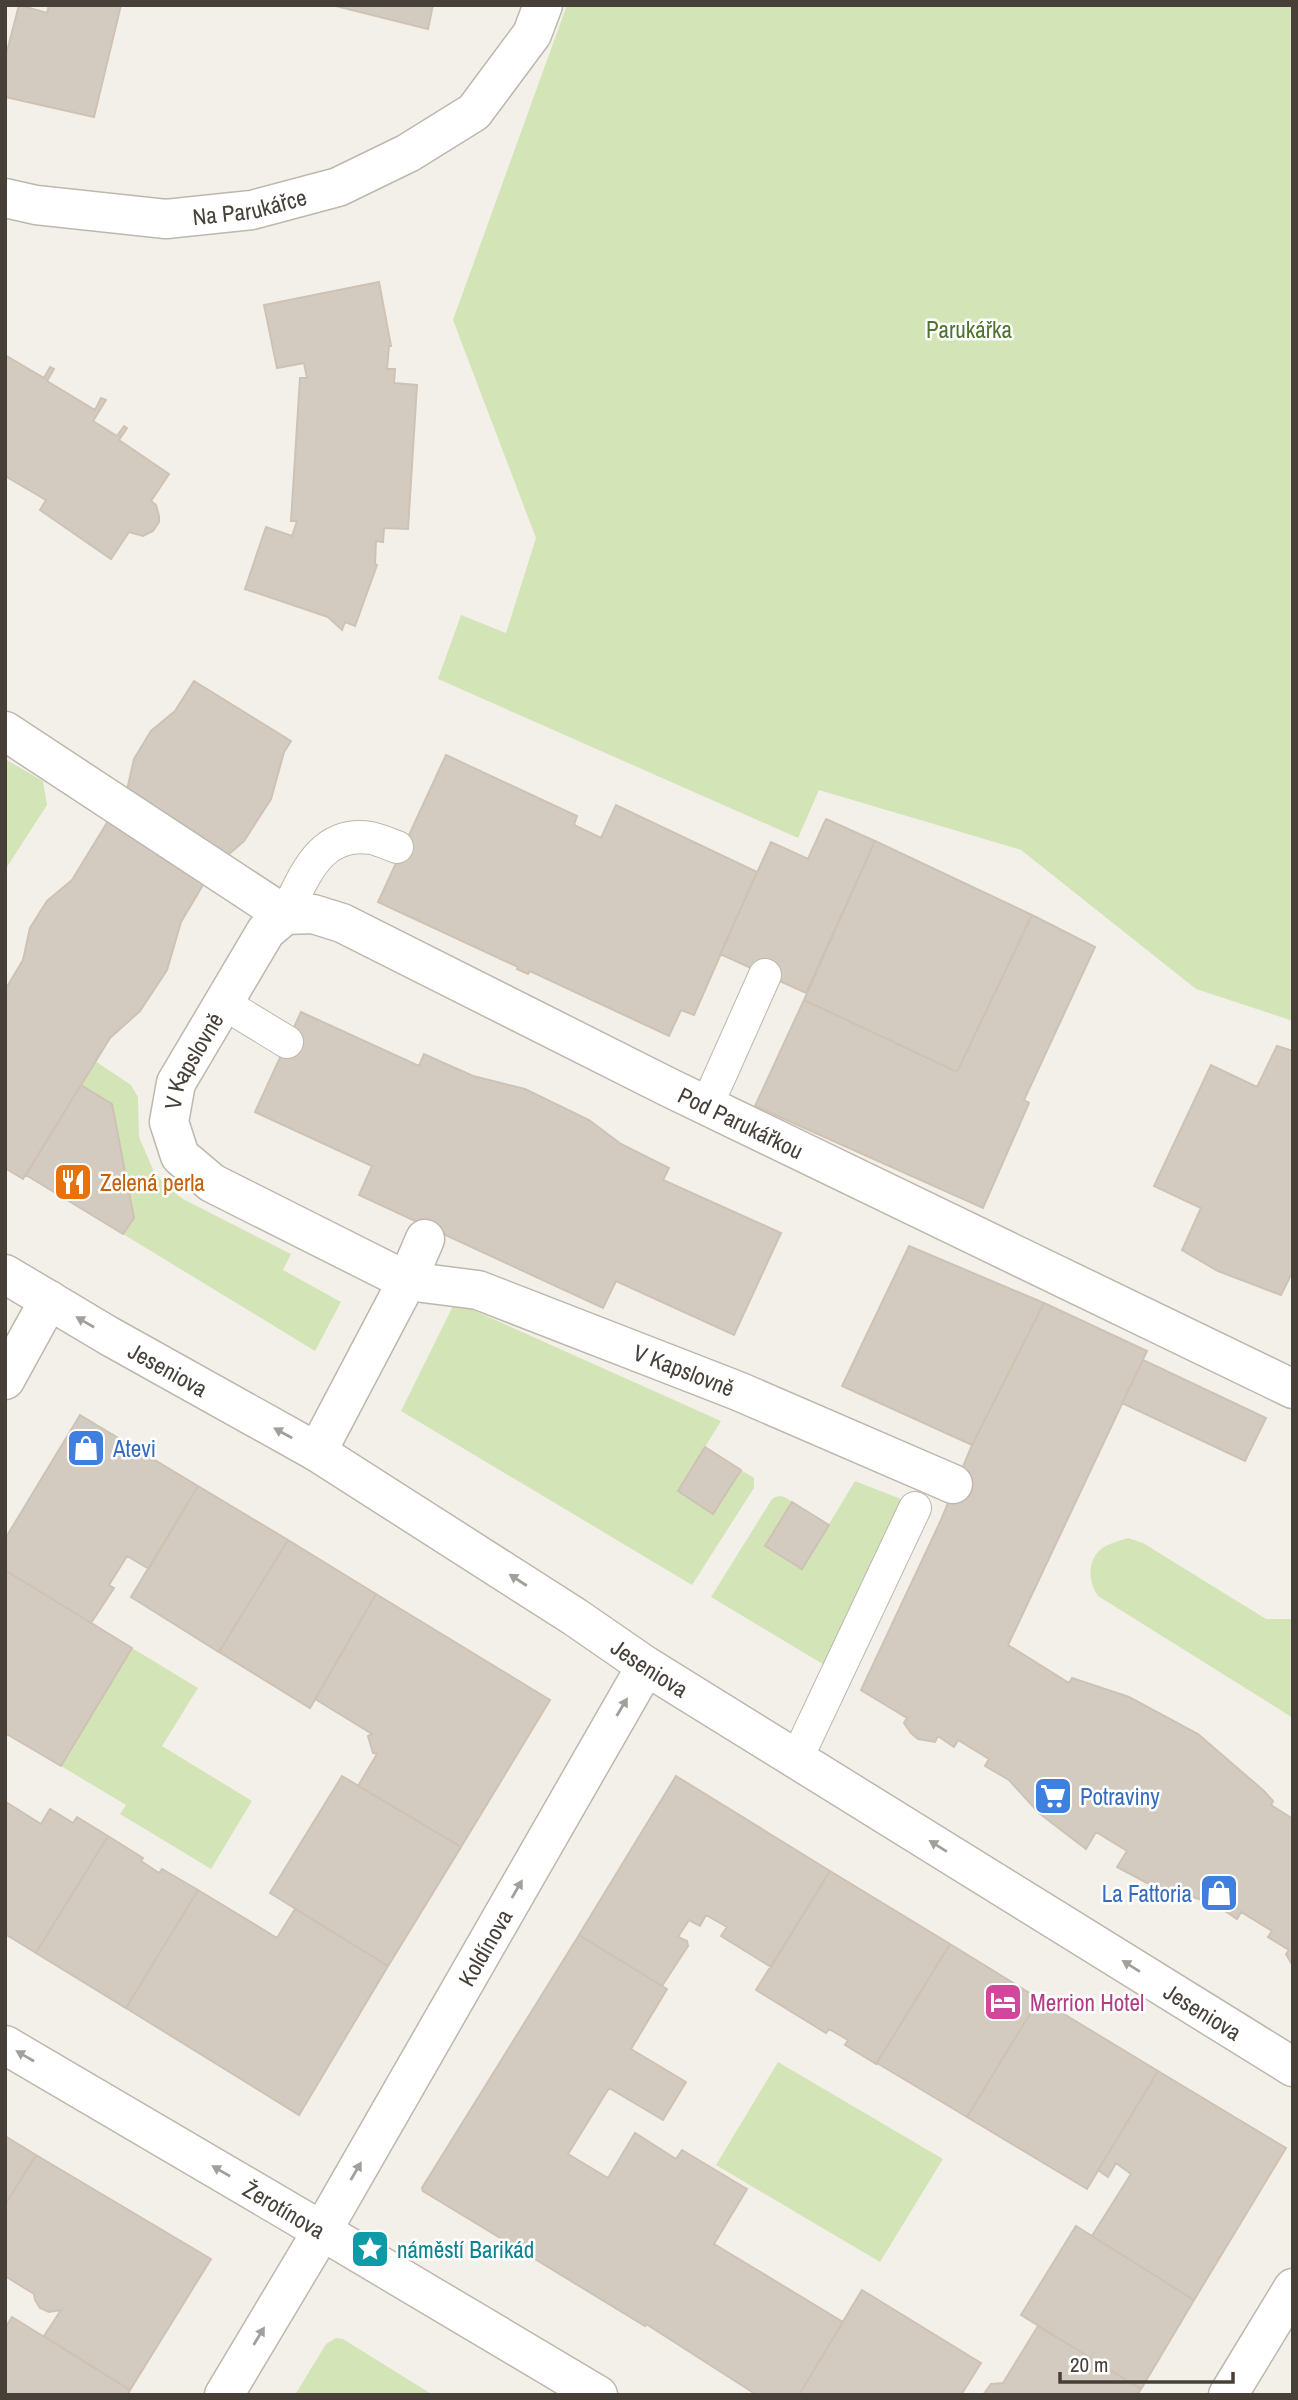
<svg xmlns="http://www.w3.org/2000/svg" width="1298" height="2400" viewBox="0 0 1298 2400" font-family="'Archivo Narrow',sans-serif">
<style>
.green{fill:#d3e4b7}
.building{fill:#d4cbc0;stroke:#cec2b4;stroke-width:2}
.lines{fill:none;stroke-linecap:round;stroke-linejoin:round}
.service-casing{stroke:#beb7ad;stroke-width:34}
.pedestrian-casing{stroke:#beb7ad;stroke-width:41}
.minor-casing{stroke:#beb7ad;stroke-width:41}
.service{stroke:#fff;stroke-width:32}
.pedestrian{stroke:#fff;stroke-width:38}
.minor{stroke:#fff;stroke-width:38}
.oneway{fill:#a3a09c}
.labels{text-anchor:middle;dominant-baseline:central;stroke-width:5;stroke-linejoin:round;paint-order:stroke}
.street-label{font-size:23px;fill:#474039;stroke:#fff}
.park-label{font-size:23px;fill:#4f7431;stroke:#fff}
.food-label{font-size:23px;fill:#c56008;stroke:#fff;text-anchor:start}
.shop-label{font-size:23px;fill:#366cbe;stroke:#fff;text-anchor:start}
.hotel-label{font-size:23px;fill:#b23c85;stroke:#fff;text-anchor:start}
.culture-label{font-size:23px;fill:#0d838f;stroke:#fff;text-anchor:start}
</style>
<rect width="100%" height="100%" fill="#f3f0ea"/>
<path class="green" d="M 567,5 L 1293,5 L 1293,1021 L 1196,989 L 1021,850 L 819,790 L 798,838 L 438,679 L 461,615 L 506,633 L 536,538 L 453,320 Z
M 5,759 L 43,781 L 47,805 L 5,870 Z
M 95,1061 L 131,1085 L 138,1097 L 139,1137 L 154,1172 L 166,1186 L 183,1199 L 291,1254 L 283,1270 L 341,1302 L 315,1351 L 123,1234 L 134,1218 L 112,1104 L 81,1085 Z
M 455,1302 L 721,1421 L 678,1491 L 713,1513 L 741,1470 L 754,1478 L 754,1488 L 692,1585 L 401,1411 Z
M 855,1481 L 906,1501 L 826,1666 L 711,1597 L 772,1499 C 780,1493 785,1497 792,1502 L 766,1546 L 802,1569 Z
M 1128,1538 L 1143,1543 L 1266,1619 L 1293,1619 L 1293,1718 L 1098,1596 C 1088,1582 1087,1561 1101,1549 C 1109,1543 1119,1541 1128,1538 Z
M 132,1648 L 198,1688 L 162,1746 L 252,1801 L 211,1869 L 120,1814 L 126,1805 L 61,1766 Z
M 778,2062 L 943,2159 L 880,2262 L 716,2165 Z
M 336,2338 L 343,2339 L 433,2395 L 295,2395 L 326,2344 Z"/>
<path class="building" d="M 19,5 L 47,13 L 49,5 L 121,5 L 94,117 L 5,97 L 5,59 Z
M 332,5 L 433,5 L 428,29 Z
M 379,282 L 391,346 L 389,346 L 387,369 L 395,369 L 394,383 L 417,385 L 408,529 L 384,528 L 383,542 L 376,541 L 375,564 L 377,565 L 355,626 L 345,622 L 342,630 L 328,617 L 245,589 L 266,527 L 292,536 L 297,521 L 291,521 L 300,378 L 307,378 L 304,363 L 277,368 L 264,305 Z
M 5,355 L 44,378 L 50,367 L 54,369 L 47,381 L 95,410 L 101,398 L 106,400 L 93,421 L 117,436 L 124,426 L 127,428 L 119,440 L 169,474 L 151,501 L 156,505 L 159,516 L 159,522 L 153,531 L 143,536 L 129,532 L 111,559 L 40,510 L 46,500 L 5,476 Z
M 194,681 L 291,741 L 284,752 L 271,799 L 244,841 L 213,868 L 181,922 L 167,970 L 140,1011 L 110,1038 L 23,1179 L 5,1168 L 5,990 L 23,960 L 30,928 L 47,901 L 72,880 L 127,790 L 134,759 L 151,731 L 175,711 Z
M 446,755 L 577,816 L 574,825 L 601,838 L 616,805 L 757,872 L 694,1015 L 681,1010 L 669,1036 L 530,971 L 528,974 L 517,969 L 518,967 L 378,902 Z
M 826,819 L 875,841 L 806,993 L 720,954 L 771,842 L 808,859 Z
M 875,841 L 1032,915 L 957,1072 L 804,1000 Z
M 1032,915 L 1095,947 L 1024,1100 L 1029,1103 L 983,1208 L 755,1106 L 804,1000 L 957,1072 Z
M 301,1012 L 419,1066 L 424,1054 L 473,1076 L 525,1089 L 589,1120 L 621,1144 L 669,1168 L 663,1180 L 781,1233 L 734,1335 L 616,1281 L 603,1308 L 359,1195 L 372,1166 L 255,1112 Z
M 1277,1046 L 1293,1051 L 1293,1271 L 1281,1295 L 1218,1271 L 1182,1250 L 1201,1208 L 1154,1186 L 1211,1065 L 1257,1087 Z
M 81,1085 L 112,1104 L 134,1218 L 123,1234 L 26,1175 Z
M 909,1246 L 1044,1303 L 972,1445 L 842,1386 Z
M 1044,1303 L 1147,1351 L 1008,1645 L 1069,1683 L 1072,1678 L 1129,1697 L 1198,1734 L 1264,1791 L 1273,1801 L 1271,1805 L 1293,1819 L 1293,1966 L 1286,1954 L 1289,1950 L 1268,1937 L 1272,1931 L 1241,1912 L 1237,1919 L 1213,1903 L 1151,1885 L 1117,1867 L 1127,1851 L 1096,1832 L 1086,1849 L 1039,1813 L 1009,1780 L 985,1766 L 989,1759 L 958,1740 L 954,1747 L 938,1736 L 935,1742 L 918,1739 L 911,1733 L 904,1723 L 907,1718 L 861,1690 L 941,1520 L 972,1445 Z
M 1143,1360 L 1266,1418 L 1245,1461 L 1122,1403 Z
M 80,1415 L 198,1486 L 149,1569 L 127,1556 L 109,1585 L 114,1588 L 91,1623 L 5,1570 L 5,1539 Z
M 705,1447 L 741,1470 L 713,1514 L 678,1491 Z
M 198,1486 L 288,1540 L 219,1652 L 131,1597 Z
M 792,1502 L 829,1525 L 802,1569 L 765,1546 Z
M 288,1540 L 376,1594 L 310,1708 L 219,1652 Z
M 5,1570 L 132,1648 L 61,1766 L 5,1733 Z
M 376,1594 L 550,1700 L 461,1847 L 358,1786 L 377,1754 L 373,1753 L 368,1736 L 372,1734 L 315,1699 Z
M 342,1776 L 461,1847 L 388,1966 L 270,1893 Z
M 676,1776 L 830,1871 L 771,1967 L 721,1936 L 727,1927 L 706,1915 L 700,1926 L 689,1920 L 678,1937 L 687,1941 L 688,1946 L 662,1986 L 579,1935 Z
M 6,1802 L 41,1824 L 50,1809 L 73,1823 L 77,1817 L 108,1836 L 36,1953 L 5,1934 Z
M 108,1836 L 143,1858 L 141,1861 L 159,1873 L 162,1869 L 198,1890 L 126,2008 L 36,1953 Z
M 830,1871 L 950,1944 L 876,2064 L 845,2045 L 848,2040 L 829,2029 L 826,2033 L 756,1990 Z
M 198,1890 L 277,1938 L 295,1909 L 388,1966 L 299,2115 L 126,2008 Z
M 579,1935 L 667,1989 L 631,2049 L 686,2082 L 663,2120 L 609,2088 L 568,2154 L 608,2178 L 635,2133 L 676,2159 L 682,2150 L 747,2189 L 714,2244 L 843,2322 L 799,2395 L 757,2395 L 646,2324 L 645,2326 L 423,2191 L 422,2188 Z
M 950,1944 L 1039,1999 L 967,2117 L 877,2063 Z
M 1039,1999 L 1158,2071 L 1087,2189 L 967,2117 Z
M 1158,2071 L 1286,2148 L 1194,2300 L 1092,2236 L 1131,2174 L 1116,2163 L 1108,2177 L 1098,2170 Z
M 5,2136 L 36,2155 L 5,2205 Z
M 36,2155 L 211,2259 L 130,2390 L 44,2336 L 61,2310 L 49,2312 L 40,2308 L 35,2300 L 34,2294 L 5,2276 L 5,2205 Z
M 1076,2226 L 1194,2300 L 1141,2389 L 1021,2315 Z
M 862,2290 L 981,2363 L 961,2395 L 799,2395 Z
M 12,2317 L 130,2390 L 128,2395 L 5,2395 L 5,2328 Z
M 1038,2326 L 1141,2389 L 1137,2395 L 983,2395 L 991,2384 L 1003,2383 Z"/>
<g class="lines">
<defs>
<path id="service" d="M 285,915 C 304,878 319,830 371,838 C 380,840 389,844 397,847
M 223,1003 L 287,1042
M 707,1105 L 765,975
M 797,1758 L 915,1508"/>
<path id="pedestrian" d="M 322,2231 L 598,2395"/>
<g id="minor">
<path id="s1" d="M 5,198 L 36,205 L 166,219 L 252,210 L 338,187 L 408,153 L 474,112 L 532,34 L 543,5"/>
<path d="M 5,731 L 285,915"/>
<path id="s2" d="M 5,1274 L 109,1336 L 317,1452 L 575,1617 L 646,1666 L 1293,2067"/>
<path d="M 5,1380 L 49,1300"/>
<path d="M 317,1452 L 407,1281 L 425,1239"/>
<path id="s3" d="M 953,1484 L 738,1391 L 478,1290 L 407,1281 L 212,1183 L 180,1156 L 169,1122 L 176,1083 L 266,931 L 285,915 L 313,914 L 342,923 L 668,1087 L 1293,1389"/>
<path id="s4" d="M 5,2045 L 322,2231"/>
<path id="s5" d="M 224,2395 L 322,2231 L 646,1666"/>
<path d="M 1228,2395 L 1293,2288"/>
</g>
</defs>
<use href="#service" class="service-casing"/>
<use href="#pedestrian" class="pedestrian-casing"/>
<use href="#minor" class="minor-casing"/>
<use href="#service" class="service"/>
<use href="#pedestrian" class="pedestrian"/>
<use href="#minor" class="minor"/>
</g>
<defs><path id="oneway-solid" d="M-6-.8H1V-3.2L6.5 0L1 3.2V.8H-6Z" transform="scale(1.75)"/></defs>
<g class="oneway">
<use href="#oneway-solid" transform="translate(85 1322) rotate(-150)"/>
<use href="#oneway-solid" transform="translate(283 1433) rotate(-151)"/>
<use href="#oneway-solid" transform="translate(518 1580) rotate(-147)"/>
<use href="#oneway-solid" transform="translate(622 1707) rotate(-59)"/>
<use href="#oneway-solid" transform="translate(938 1846) rotate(-148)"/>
<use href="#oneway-solid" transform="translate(517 1889) rotate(-60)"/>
<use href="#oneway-solid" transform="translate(1131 1966) rotate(-148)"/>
<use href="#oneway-solid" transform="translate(25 2056) rotate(-150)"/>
<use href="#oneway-solid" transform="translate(221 2171) rotate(-150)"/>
<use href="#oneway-solid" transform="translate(356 2171) rotate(-60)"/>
<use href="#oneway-solid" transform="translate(259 2336) rotate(-59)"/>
</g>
<defs>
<symbol id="restaurant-square" viewBox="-11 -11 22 22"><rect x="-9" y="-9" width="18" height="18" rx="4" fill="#e8710a" stroke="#fff"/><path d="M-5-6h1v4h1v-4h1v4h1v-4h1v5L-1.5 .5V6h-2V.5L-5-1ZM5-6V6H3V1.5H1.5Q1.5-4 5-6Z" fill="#fff"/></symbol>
<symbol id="shop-square" viewBox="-11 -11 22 22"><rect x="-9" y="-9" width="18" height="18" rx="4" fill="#3f7fe0" stroke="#fff"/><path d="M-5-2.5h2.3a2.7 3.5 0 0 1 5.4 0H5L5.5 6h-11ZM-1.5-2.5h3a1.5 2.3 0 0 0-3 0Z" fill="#fff"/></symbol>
<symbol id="supermarket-square" viewBox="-11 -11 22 22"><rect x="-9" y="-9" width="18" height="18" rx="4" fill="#3f7fe0" stroke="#fff"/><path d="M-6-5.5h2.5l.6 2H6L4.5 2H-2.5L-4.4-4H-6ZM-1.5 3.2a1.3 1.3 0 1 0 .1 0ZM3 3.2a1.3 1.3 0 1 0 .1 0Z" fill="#fff"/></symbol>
<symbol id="hotel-square" viewBox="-11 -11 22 22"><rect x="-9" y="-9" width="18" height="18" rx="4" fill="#d1479c" stroke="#fff"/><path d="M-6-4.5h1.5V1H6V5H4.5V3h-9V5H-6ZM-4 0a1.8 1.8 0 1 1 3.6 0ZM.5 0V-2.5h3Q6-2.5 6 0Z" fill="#fff"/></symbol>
<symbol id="sight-square" viewBox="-11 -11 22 22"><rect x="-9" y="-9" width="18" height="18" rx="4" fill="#0f9aa8" stroke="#fff"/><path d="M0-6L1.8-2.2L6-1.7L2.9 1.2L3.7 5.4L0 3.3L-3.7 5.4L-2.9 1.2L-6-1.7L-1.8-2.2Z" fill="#fff"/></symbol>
</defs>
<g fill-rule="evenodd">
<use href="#restaurant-square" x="51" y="1160" width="44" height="44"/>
<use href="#shop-square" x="64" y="1426" width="44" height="44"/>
<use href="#supermarket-square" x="1031" y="1774" width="44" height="44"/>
<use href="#shop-square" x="1197" y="1871" width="44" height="44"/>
<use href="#hotel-square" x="981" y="1980" width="44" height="44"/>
<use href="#sight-square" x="348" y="2227" width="44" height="44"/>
</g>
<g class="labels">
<g class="street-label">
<text stroke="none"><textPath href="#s1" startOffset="247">Na Parukářce</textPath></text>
<text stroke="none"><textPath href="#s3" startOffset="947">V Kapslovně</textPath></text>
<text stroke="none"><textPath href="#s3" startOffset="1626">Pod Parukářkou</textPath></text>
<text stroke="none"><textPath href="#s2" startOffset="189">Jeseniova</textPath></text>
<text transform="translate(684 1370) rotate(21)">V Kapslovně</text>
<text stroke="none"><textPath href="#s2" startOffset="756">Jeseniova</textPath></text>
<text stroke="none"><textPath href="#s5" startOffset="518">Koldínova</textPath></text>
<text stroke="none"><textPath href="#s2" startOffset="1407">Jeseniova</textPath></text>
<text stroke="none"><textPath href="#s4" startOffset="324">Žerotínova</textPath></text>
</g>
<g class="park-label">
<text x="969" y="329">Parukářka</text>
</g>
<g class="food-label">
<text x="100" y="1182">Zelená perla</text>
</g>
<g class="shop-label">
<text x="113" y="1448">Atevi</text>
<text x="1080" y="1796">Potraviny</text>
<text x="1192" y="1893" text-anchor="end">La Fattoria</text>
</g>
<g class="hotel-label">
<text x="1030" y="2002">Merrion Hotel</text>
</g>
<g class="culture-label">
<text x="397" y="2249">náměstí Barikád</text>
</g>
</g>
<rect width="1298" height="2400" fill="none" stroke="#474039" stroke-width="14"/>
<path d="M1060 2372v10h173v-10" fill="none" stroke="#474039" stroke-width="3.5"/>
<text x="1070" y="2372" font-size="21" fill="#474039" stroke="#ffffff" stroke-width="5" paint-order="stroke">20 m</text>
</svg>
